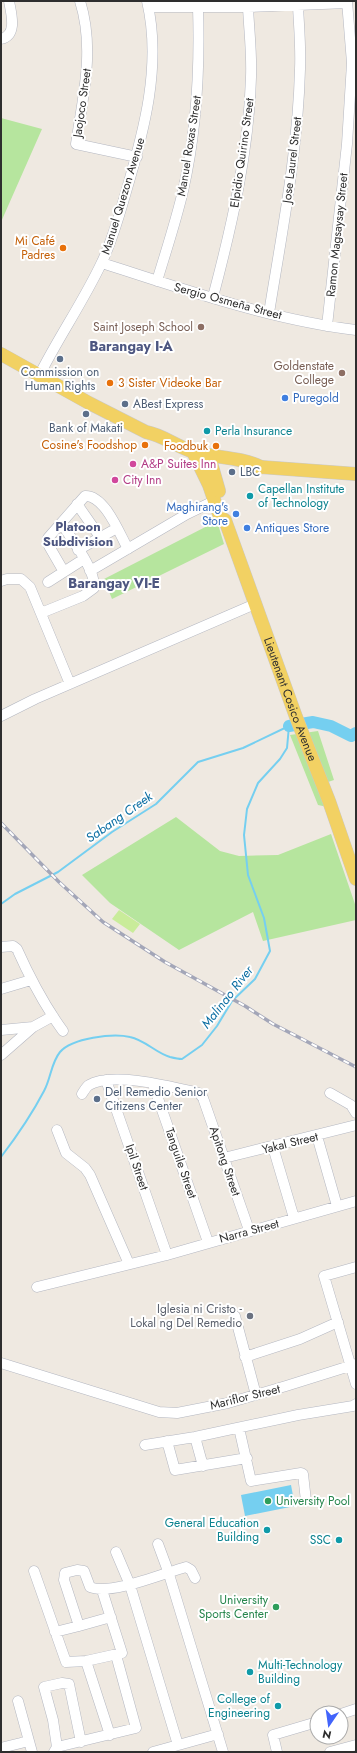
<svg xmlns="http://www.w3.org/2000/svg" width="357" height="1753" viewBox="0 0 357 1753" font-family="Jost,sans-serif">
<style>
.green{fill:#b6e59e}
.pitch{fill:#c9ec9a}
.water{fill:#75cff0}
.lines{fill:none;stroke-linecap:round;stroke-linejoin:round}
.stream{stroke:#75cff0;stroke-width:2}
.river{stroke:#75cff0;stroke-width:12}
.minor-casing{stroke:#b4b7c1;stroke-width:11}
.major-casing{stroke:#c9c9c9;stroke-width:14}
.minor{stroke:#fff;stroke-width:10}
.major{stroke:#f2d163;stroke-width:13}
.rail-casing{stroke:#a3a6b8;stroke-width:3.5}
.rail{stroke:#fff;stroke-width:2;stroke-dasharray:6;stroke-linecap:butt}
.food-dot{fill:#e8710a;stroke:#fff;stroke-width:1.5}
.education-dot{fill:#8d6e63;stroke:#fff;stroke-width:1.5}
.service-dot{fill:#5c6f8a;stroke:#fff;stroke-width:1.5}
.shop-dot{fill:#3f7fe0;stroke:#fff;stroke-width:1.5}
.culture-dot{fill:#0f9aa8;stroke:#fff;stroke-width:1.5}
.hotel-dot{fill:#d1479c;stroke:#fff;stroke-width:1.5}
.worship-dot{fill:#6b7280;stroke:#fff;stroke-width:1.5}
.leisure-dot{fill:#2e9e5b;stroke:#fff;stroke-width:1.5}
.labels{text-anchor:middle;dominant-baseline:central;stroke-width:4;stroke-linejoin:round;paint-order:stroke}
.street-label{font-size:12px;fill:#2e2e2e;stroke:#fff}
.food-label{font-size:12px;fill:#c56008;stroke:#fff;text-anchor:end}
.education-label{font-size:12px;fill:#785e54;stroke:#fff;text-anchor:end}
.service-label{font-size:12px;fill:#4e5e75;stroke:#fff;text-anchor:start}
.shop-label{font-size:12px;fill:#366cbe;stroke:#fff;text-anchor:start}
.culture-label{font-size:12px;fill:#0d838f;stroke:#fff;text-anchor:start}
.hotel-label{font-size:12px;fill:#b23c85;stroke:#fff;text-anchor:start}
.worship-label{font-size:12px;fill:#5b616d;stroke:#fff;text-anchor:end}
.leisure-label{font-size:12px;fill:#27864d;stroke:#fff;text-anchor:start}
.neighbourhood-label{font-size:13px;font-weight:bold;fill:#4d5680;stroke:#fff}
.water-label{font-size:13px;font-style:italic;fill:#0d6fa3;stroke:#fff}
.quarter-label{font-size:14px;font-weight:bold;fill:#4d5680;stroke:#fff}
</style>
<rect width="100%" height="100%" fill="#efe9e1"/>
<path class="green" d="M 1,118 L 42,129 L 1,222 Z
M 217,521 L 224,544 L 112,599 L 104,579 Z
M 318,731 L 334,780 L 328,782 L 337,809 L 318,805 L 290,735 Z
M 176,817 L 220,851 L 239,856 L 278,855 L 331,834 L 356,907 L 356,920 L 263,941 L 253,912 L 179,950 L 110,903 L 82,875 Z"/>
<path class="pitch" d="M 119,910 L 140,924 L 133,933 L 112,919 Z"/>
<path class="water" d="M 291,1485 L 295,1506 L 245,1516 L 241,1495 Z"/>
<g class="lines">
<path class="stream" d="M 1,904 L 15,894 L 58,872 L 112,832 L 156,804 L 198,762 L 243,748 L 289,726
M 1,1157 C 17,1136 32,1114 44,1091 C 51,1078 51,1063 60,1052 C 72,1038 113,1033 130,1037 C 145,1040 156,1053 170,1057 C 174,1058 178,1059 182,1059 L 202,1045 L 217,1026 L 232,1001 L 255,979 L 270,951 L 264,918 L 248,875 L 244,835 L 247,809 L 258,783 L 280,759 L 287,748 L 289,726"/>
<path class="river" d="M 289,726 L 313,722 L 331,726 L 351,736 L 356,733"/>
<defs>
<path id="minor" d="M 80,1 C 95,49 83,96 76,144 L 137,157
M 149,7 L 248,7 L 347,3
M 1,39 C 18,35 11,13 9,1
M 102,263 C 182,289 272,320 356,330
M 157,281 C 166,251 176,221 183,191 C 197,130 200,69 198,7
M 213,297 C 232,225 249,151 251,77 C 252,53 249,30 248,7
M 269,313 C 282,232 298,151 300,69 C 301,48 299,27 298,6
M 327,326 L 347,144 L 352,63 L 347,1
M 39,376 C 58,338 83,302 101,264 C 112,242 119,216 126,192 C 144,131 162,65 147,1
M 77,504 L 100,537
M 78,550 L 117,528
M 90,571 L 187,514 L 214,501
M 64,572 L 49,546 L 48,538 L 85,496 C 105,495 120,535 128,549
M 1,581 L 7,579 L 21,579 L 30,587 L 70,684
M 48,582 L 84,559
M 41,613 L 83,596 L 94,588 C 96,570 72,540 62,524
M 1,716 L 35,699 L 255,604
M 1,947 L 13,946 L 17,949 C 30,978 44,1005 63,1031
M 1,989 L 31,980
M 1,1030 L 33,1027 L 53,1016
M 1,1055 L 33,1027
M 106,1080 L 167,1255
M 153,1084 L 208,1242
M 330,1093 L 351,1105 L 356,1113
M 82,1094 C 84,1091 86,1087 89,1085 C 112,1071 173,1087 199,1093 L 203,1098 L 249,1230
M 57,1130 L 66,1153 L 85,1168 L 90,1175 L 129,1264
M 317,1136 L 337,1206
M 273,1147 L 294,1218
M 224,1158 L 356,1125
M 356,1267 L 324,1276 L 356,1384
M 37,1287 L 167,1255 L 356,1201
M 235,1316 L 256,1395
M 245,1357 L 300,1339 L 338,1322
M 1,1363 L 159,1412 L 177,1413 L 228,1403 L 286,1386 L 356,1364
M 239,1428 L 251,1481 L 301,1473 L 303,1474 L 306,1501
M 195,1437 L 203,1466
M 167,1441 L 175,1470 L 247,1458
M 145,1445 L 195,1437 L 298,1415 L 353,1406 L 356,1404
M 158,1544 L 168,1571 L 223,1752
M 116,1552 L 130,1585 L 178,1745
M 34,1571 L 66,1662 L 86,1661 L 122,1653 L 102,1590
M 79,1626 L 111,1617
M 55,1632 L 79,1626 L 64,1580 L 65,1573 L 77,1570 L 84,1571 L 90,1587 C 110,1596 164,1573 186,1567 L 191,1570 L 195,1578
M 86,1661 L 110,1735
M 18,1701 L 32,1752
M 341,1714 L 356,1709
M 57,1747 L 53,1720 L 44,1687 L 62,1683 L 69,1684 L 81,1742
M 1,1748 L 29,1741
M 54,1752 L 57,1747 L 136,1728 L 116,1655
M 153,1752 L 218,1734
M 277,1752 L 273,1735 L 317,1722
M 330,1752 L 356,1745"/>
<g id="major">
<path d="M 1,354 L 89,403 L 146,432 C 163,435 177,447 194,452 C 216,458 241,457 261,467"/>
<path id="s1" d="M 193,452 L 209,485 L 220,517 L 225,520 L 296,717 L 329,801 L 356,879"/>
<path d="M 209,456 L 219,491"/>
<path d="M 254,468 L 261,467 L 356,474"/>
</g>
</defs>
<use href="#minor" class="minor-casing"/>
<use href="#major" class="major-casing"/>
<use href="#minor" class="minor"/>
<use href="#major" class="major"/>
<defs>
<path id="rail" d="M 1,823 L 59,882 L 103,922 L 165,962 L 245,1006 L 273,1024 L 356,1067"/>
</defs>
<use href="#rail" class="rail-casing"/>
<use href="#rail" class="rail"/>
</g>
<g class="food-dot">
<circle cx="63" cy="248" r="4"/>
<circle cx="110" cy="383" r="4"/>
<circle cx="145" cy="445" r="4"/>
<circle cx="216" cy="446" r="4"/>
</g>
<g class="education-dot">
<circle cx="201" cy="327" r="4"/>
<circle cx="342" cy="373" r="4"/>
</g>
<g class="service-dot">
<circle cx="60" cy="359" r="4"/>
<circle cx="125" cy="404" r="4"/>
<circle cx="86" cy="414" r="4"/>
<circle cx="232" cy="472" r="4"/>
<circle cx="97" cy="1099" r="4"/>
</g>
<g class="shop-dot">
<circle cx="285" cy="398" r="4"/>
<circle cx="236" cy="514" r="4"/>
<circle cx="247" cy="528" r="4"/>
</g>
<g class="culture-dot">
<circle cx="207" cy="431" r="4"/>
<circle cx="250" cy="496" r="4"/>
<circle cx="267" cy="1530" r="4"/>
<circle cx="339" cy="1540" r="4"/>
<circle cx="250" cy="1672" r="4"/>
<circle cx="278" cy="1706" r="4"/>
</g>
<g class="hotel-dot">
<circle cx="133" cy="464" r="4"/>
<circle cx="115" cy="480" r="4"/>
</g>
<circle class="worship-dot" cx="250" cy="1316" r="4"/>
<g class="leisure-dot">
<circle cx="268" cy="1501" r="4"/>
<circle cx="276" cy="1607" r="4"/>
</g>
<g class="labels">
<g class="street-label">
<text transform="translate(82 103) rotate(-82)">Jaojoco Street</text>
<text transform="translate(189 146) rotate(-81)">Manuel Roxas Street</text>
<text transform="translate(242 153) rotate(-82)">Elpidio Quirino Street</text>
<text transform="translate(292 160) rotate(-83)">Jose Laurel Street</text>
<text transform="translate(123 196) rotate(-73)">Manuel Quezon Avenue</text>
<text transform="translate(337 235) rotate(-84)">Ramon Magsaysay Street</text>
<text transform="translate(228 301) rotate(15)">Sergio Osmeña Street</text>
<text stroke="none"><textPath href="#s1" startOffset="267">Lieutenant Cosico Avenue</textPath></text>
<text transform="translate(290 1143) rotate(-14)">Yakal Street</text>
<text transform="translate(225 1161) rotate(71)">Apitong Street</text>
<text transform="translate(181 1163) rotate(71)">Tanguile Street</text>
<text transform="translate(137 1167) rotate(71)">Ipil Street</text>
<text transform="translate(249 1231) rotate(-15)">Narra Street</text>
<text transform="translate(245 1397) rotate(-14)">Mariflor Street</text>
</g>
<g class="food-label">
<text x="55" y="241">Mi Café<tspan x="55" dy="14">Padres</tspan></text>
<text x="118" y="383" text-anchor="start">3 Sister Videoke Bar</text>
<text x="137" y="445">Cosine's Foodshop</text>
<text x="208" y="446">Foodbuk</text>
</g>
<g class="education-label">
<text x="193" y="327">Saint Joseph School</text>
<text x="334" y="366">Goldenstate<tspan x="334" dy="14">College</tspan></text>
</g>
<g class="service-label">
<text x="60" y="372" text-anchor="middle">Commission on<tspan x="60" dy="14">Human Rights</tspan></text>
<text x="133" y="404">ABest Express</text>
<text x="86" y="428" text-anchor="middle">Bank of Makati</text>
<text x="240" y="472">LBC</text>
<text x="105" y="1092">Del Remedio Senior<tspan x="105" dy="14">Citizens Center</tspan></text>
</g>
<g class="shop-label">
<text x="293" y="398">Puregold</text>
<text x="228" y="507" text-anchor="end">Maghirang's<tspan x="228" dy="14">Store</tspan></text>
<text x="255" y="528">Antiques Store</text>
</g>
<g class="culture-label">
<text x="215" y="431">Perla Insurance</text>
<text x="258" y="489">Capellan Institute<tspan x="258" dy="14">of Technology</tspan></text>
<text x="259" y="1523" text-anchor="end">General Education<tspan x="259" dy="14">Building</tspan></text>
<text x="331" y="1540" text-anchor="end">SSC</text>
<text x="258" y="1665">Multi-Technology<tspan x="258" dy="14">Building</tspan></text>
<text x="270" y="1699" text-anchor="end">College of<tspan x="270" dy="14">Engineering</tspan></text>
</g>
<g class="hotel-label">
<text x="141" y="464">A&amp;P Suites Inn</text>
<text x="123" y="480">City Inn</text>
</g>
<g class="worship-label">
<text x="242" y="1309">Iglesia ni Cristo -<tspan x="242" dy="14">Lokal ng Del Remedio</tspan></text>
</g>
<g class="leisure-label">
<text x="276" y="1501">University Pool</text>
<text x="268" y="1600" text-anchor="end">University<tspan x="268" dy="14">Sports Center</tspan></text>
</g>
<g class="neighbourhood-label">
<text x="78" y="526">Platoon<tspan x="78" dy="15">Subdivision</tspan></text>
</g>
<g class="water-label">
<text transform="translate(119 817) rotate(-35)">Sabang Creek</text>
<text transform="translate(227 997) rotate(-52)">Malinao River</text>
</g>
<g class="quarter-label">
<text x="131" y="346">Barangay I-A</text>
<text x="114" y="583">Barangay VI-E</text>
</g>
</g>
<rect width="357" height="1753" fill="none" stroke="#2e2e2e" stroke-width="4"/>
<g transform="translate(329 1725) rotate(193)"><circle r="19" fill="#ffffff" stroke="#ababab"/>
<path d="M0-3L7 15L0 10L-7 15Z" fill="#4264fb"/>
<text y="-6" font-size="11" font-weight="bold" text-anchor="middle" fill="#2e2e2e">N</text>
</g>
</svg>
